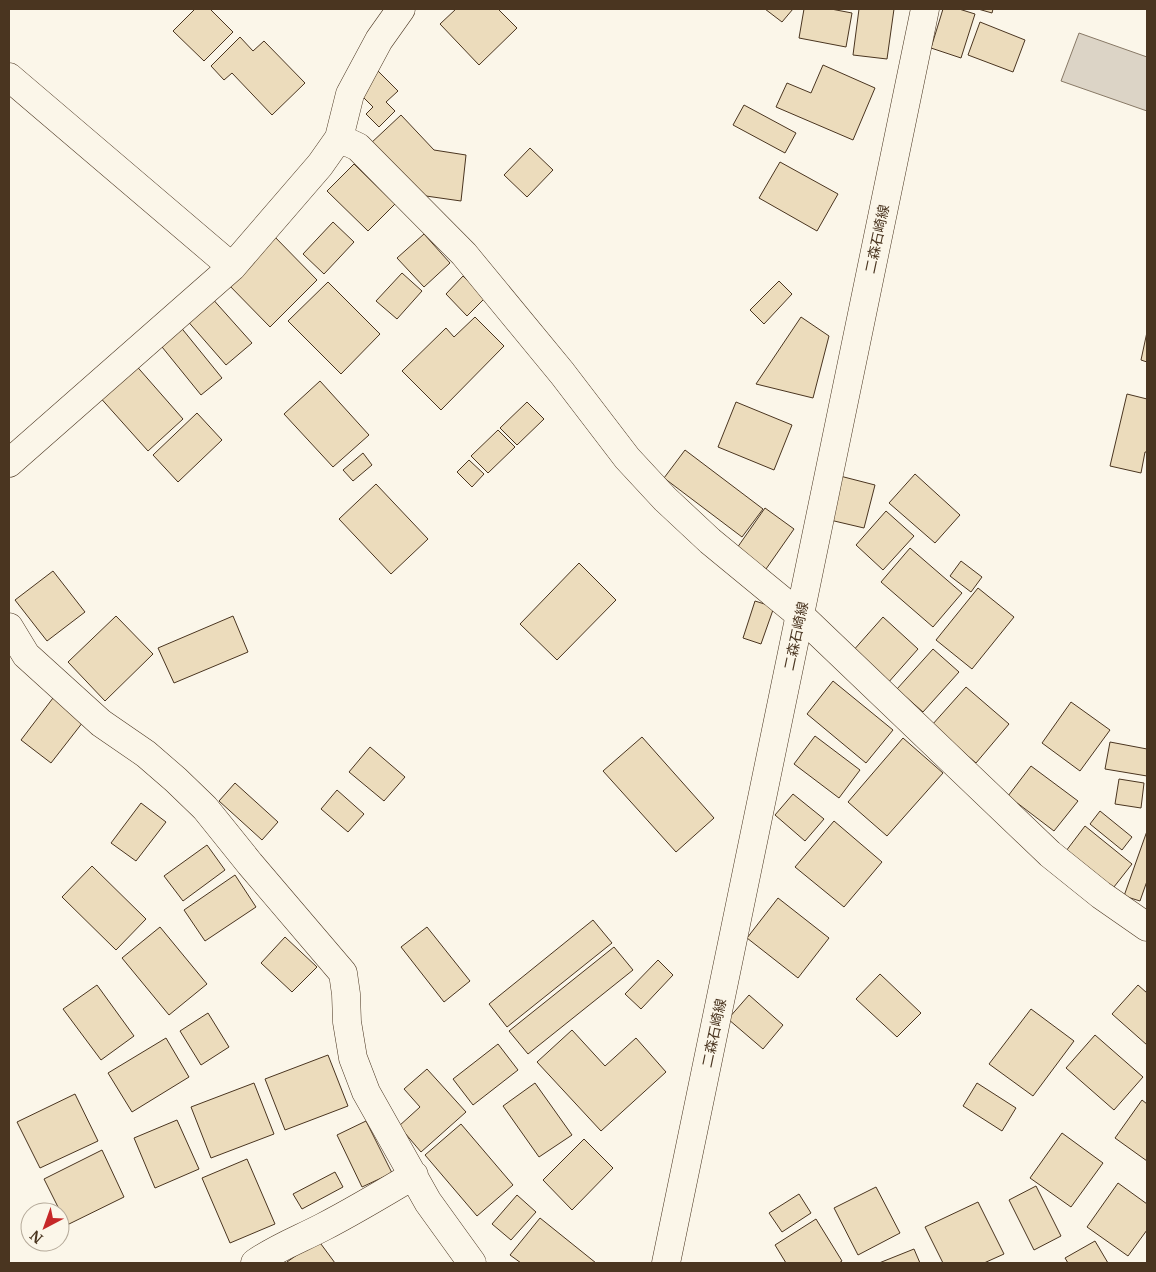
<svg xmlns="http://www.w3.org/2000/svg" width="1156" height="1272" viewBox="0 0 1156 1272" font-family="Merriweather,'Noto Sans JP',serif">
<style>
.water{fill:#dcd4c6;stroke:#887966}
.building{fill:#ecdcbc;stroke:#4a3520}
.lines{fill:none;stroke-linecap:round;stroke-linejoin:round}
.minor-casing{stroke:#4a3520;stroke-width:29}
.major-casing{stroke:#4a3520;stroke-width:29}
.minor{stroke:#fbf6e9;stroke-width:28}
.major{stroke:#fbf6e9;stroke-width:28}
.labels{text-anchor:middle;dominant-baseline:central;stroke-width:4;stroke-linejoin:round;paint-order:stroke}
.street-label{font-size:14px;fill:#4a3520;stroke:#fbf6e9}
</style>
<rect width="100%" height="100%" fill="#fbf6e9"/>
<path class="water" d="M 1079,33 L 1147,57 L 1147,111 L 1061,81 Z"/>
<path class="building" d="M 195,9 L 210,9 L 233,32 L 204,61 L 173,31 Z
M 456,9 L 498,9 L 517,28 L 479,65 L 440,24 Z
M 765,9 L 793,9 L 782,22 Z
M 804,9 L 831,9 L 852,13 L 846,47 L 799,38 Z
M 859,9 L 894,9 L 887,59 L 853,55 Z
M 943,9 L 959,9 L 975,14 L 961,58 L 931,48 Z
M 978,9 L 993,9 L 992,13 Z
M 980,22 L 1025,40 L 1013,72 L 968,55 Z
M 240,37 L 253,51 L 264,41 L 305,83 L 272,115 L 232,73 L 224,80 L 211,66 Z
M 823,65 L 875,88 L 853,140 L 776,107 L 787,83 L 811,93 Z
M 378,71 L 398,91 L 386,102 L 395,111 L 379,127 L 366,114 L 373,107 L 357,91 Z
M 744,105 L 796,133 L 785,153 L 733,125 Z
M 401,115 L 434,150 L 466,155 L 461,201 L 419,195 L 370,144 Z
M 530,148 L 553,170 L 527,197 L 504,175 Z
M 780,162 L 838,194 L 817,231 L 759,198 Z
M 354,164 L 395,204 L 368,231 L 327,191 Z
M 333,222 L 354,242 L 324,274 L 303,254 Z
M 272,234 L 317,280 L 270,327 L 225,281 Z
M 424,234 L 450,263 L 424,287 L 397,258 Z
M 402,273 L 422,291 L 397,319 L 376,301 Z
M 463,276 L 485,298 L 467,316 L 446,294 Z
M 779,281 L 792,294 L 764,324 L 750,310 Z
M 328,282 L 380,334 L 341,374 L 288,321 Z
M 210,296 L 252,343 L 226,365 L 185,318 Z
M 475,317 L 504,346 L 441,410 L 402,371 L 446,328 L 454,337 Z
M 801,317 L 829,336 L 813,398 L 756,384 Z
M 179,325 L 222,378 L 201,395 L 158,342 Z
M 1147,332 L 1147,362 L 1141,360 Z
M 133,362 L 183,419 L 148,451 L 97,394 Z
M 320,381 L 369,435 L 333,467 L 284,414 Z
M 1127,394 L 1147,399 L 1147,452 L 1145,452 L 1141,473 L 1110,466 Z
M 527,402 L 544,419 L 517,445 L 500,428 Z
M 736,402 L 792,425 L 774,470 L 718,447 Z
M 197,413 L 222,440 L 178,482 L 153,455 Z
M 498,430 L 515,447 L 488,473 L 471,456 Z
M 685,450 L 763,509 L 742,537 L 664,478 Z
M 363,453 L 372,465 L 353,481 L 343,470 Z
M 469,460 L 484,474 L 472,487 L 457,472 Z
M 915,474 L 960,515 L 935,543 L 889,503 Z
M 840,476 L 875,485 L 864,528 L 830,520 Z
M 376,484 L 428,539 L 391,574 L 339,519 Z
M 765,508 L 794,529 L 766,569 L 737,548 Z
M 886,511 L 914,536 L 883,570 L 856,545 Z
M 910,548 L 962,593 L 933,627 L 881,582 Z
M 961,561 L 982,577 L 971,592 L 950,576 Z
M 579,563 L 616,600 L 557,660 L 520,624 Z
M 53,571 L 85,612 L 47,641 L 15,600 Z
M 978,588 L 1014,617 L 972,669 L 936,640 Z
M 755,601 L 774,607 L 761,644 L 743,638 Z
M 116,616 L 153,654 L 105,701 L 68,662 Z
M 233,616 L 248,652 L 174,683 L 158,648 Z
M 883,617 L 918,649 L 887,684 L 852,652 Z
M 933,649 L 959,672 L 923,712 L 897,689 Z
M 833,681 L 893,730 L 866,763 L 807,714 Z
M 966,687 L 1009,724 L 976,763 L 932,725 Z
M 53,698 L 83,722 L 51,763 L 21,740 Z
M 1071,702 L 1110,730 L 1080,771 L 1042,743 Z
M 815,736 L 860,770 L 839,798 L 794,764 Z
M 642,737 L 714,818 L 676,852 L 603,771 Z
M 903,738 L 943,773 L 887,836 L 848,802 Z
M 1110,742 L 1147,749 L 1147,776 L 1105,769 Z
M 370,747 L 405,777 L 384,801 L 349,772 Z
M 1031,766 L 1078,801 L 1054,831 L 1008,796 Z
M 1119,779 L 1144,783 L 1141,808 L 1115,804 Z
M 235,783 L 278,822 L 262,840 L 219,801 Z
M 337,790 L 364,814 L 348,832 L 321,809 Z
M 793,794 L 824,819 L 805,841 L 775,815 Z
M 141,803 L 166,822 L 136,861 L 111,843 Z
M 1100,811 L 1132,837 L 1122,850 L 1090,824 Z
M 834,821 L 882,862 L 844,907 L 795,867 Z
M 1085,826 L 1132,864 L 1110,892 L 1063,855 Z
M 1147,831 L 1147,881 L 1140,901 L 1124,896 Z
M 207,845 L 225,870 L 183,901 L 164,876 Z
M 92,866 L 146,919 L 116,950 L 62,897 Z
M 235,875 L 256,907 L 205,941 L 184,910 Z
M 778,898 L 829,938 L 798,978 L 747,938 Z
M 593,920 L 612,943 L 507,1027 L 489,1004 Z
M 160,927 L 207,984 L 169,1015 L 122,958 Z
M 427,927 L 470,981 L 444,1002 L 401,947 Z
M 285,937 L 317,967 L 292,992 L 261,963 Z
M 614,947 L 633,970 L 528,1054 L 509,1031 Z
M 658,960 L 673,975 L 641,1009 L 625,994 Z
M 880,974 L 921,1013 L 897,1037 L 856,999 Z
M 97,985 L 134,1036 L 101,1060 L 63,1009 Z
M 1138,985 L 1147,993 L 1147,1045 L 1112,1014 Z
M 749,995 L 783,1025 L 763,1049 L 728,1019 Z
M 1031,1009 L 1074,1041 L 1033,1096 L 989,1064 Z
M 208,1013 L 229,1047 L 201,1065 L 180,1031 Z
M 572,1030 L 605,1066 L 636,1038 L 666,1072 L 601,1131 L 537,1062 Z
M 1095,1035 L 1143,1077 L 1114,1110 L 1066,1068 Z
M 166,1038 L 189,1077 L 132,1112 L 108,1073 Z
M 498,1044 L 518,1070 L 473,1105 L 453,1079 Z
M 328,1055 L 348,1106 L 285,1130 L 265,1079 Z
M 427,1069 L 466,1112 L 421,1152 L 399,1126 L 420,1107 L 404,1089 Z
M 254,1083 L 274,1134 L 211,1158 L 191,1107 Z
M 535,1083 L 572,1135 L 539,1157 L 503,1106 Z
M 977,1083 L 1016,1108 L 1002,1131 L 963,1106 Z
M 75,1094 L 98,1141 L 40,1168 L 17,1122 Z
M 1142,1100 L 1147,1104 L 1147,1161 L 1115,1138 Z
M 177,1120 L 199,1169 L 155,1188 L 134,1138 Z
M 366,1121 L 392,1173 L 362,1187 L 337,1135 Z
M 461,1124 L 513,1185 L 477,1216 L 425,1155 Z
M 1062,1133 L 1103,1163 L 1071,1207 L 1030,1178 Z
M 584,1139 L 613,1168 L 572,1210 L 543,1180 Z
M 102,1150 L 124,1197 L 67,1225 L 44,1179 Z
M 247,1159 L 275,1224 L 230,1243 L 202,1178 Z
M 335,1172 L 343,1187 L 302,1209 L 293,1194 Z
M 1118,1183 L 1147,1204 L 1147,1230 L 1128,1256 L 1087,1227 Z
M 1036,1186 L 1061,1236 L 1034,1250 L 1009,1200 Z
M 876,1187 L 900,1233 L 858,1255 L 834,1208 Z
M 799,1194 L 811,1213 L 782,1232 L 769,1213 Z
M 517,1195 L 536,1212 L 511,1240 L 492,1224 Z
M 978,1202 L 1004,1254 L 984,1263 L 943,1263 L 925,1227 Z
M 540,1218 L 596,1263 L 521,1263 L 510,1255 Z
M 816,1219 L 842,1261 L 839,1263 L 786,1263 L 775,1245 Z
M 318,1240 L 335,1263 L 287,1263 L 287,1262 Z
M 1095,1241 L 1108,1263 L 1068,1263 L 1065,1258 Z
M 914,1249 L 920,1263 L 879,1263 Z"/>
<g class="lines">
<defs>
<path id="minor" d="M 9,77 L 232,267
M 339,138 L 358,147 L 464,254 L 562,373 L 627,458 L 665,499 L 710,541 L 800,615 L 1050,854 L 1101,895 L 1147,927
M 9,463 L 232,267 L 320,165 L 339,138 L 350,94 L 379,40 L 401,9
M 9,627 L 26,655 L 101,723 L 146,754 L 176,780 L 205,808 L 250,864 L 343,973 L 346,994 L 347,1022 L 353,1058 L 366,1092 L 428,1202 L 472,1263
M 255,1263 C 276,1248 300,1239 323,1227 C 354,1211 384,1193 414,1175"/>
<path id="major" d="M 666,1263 L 925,9"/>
</defs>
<use href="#minor" class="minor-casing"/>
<use href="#major" class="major-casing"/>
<use href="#minor" class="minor"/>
<use href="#major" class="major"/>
</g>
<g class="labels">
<g class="street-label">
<text transform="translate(877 239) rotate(-78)">二森石崎線</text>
<text transform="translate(796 636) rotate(-78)">二森石崎線</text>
<text transform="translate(714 1033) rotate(-78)">二森石崎線</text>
</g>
</g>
<rect width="1156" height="1272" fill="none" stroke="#4a3520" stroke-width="20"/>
<g transform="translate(45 1227) rotate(221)"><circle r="24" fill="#fbf6e9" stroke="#b4a999"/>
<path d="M0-4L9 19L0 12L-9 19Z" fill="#c62828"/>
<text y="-8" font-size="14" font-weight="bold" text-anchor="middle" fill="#4a3520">N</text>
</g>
</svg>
